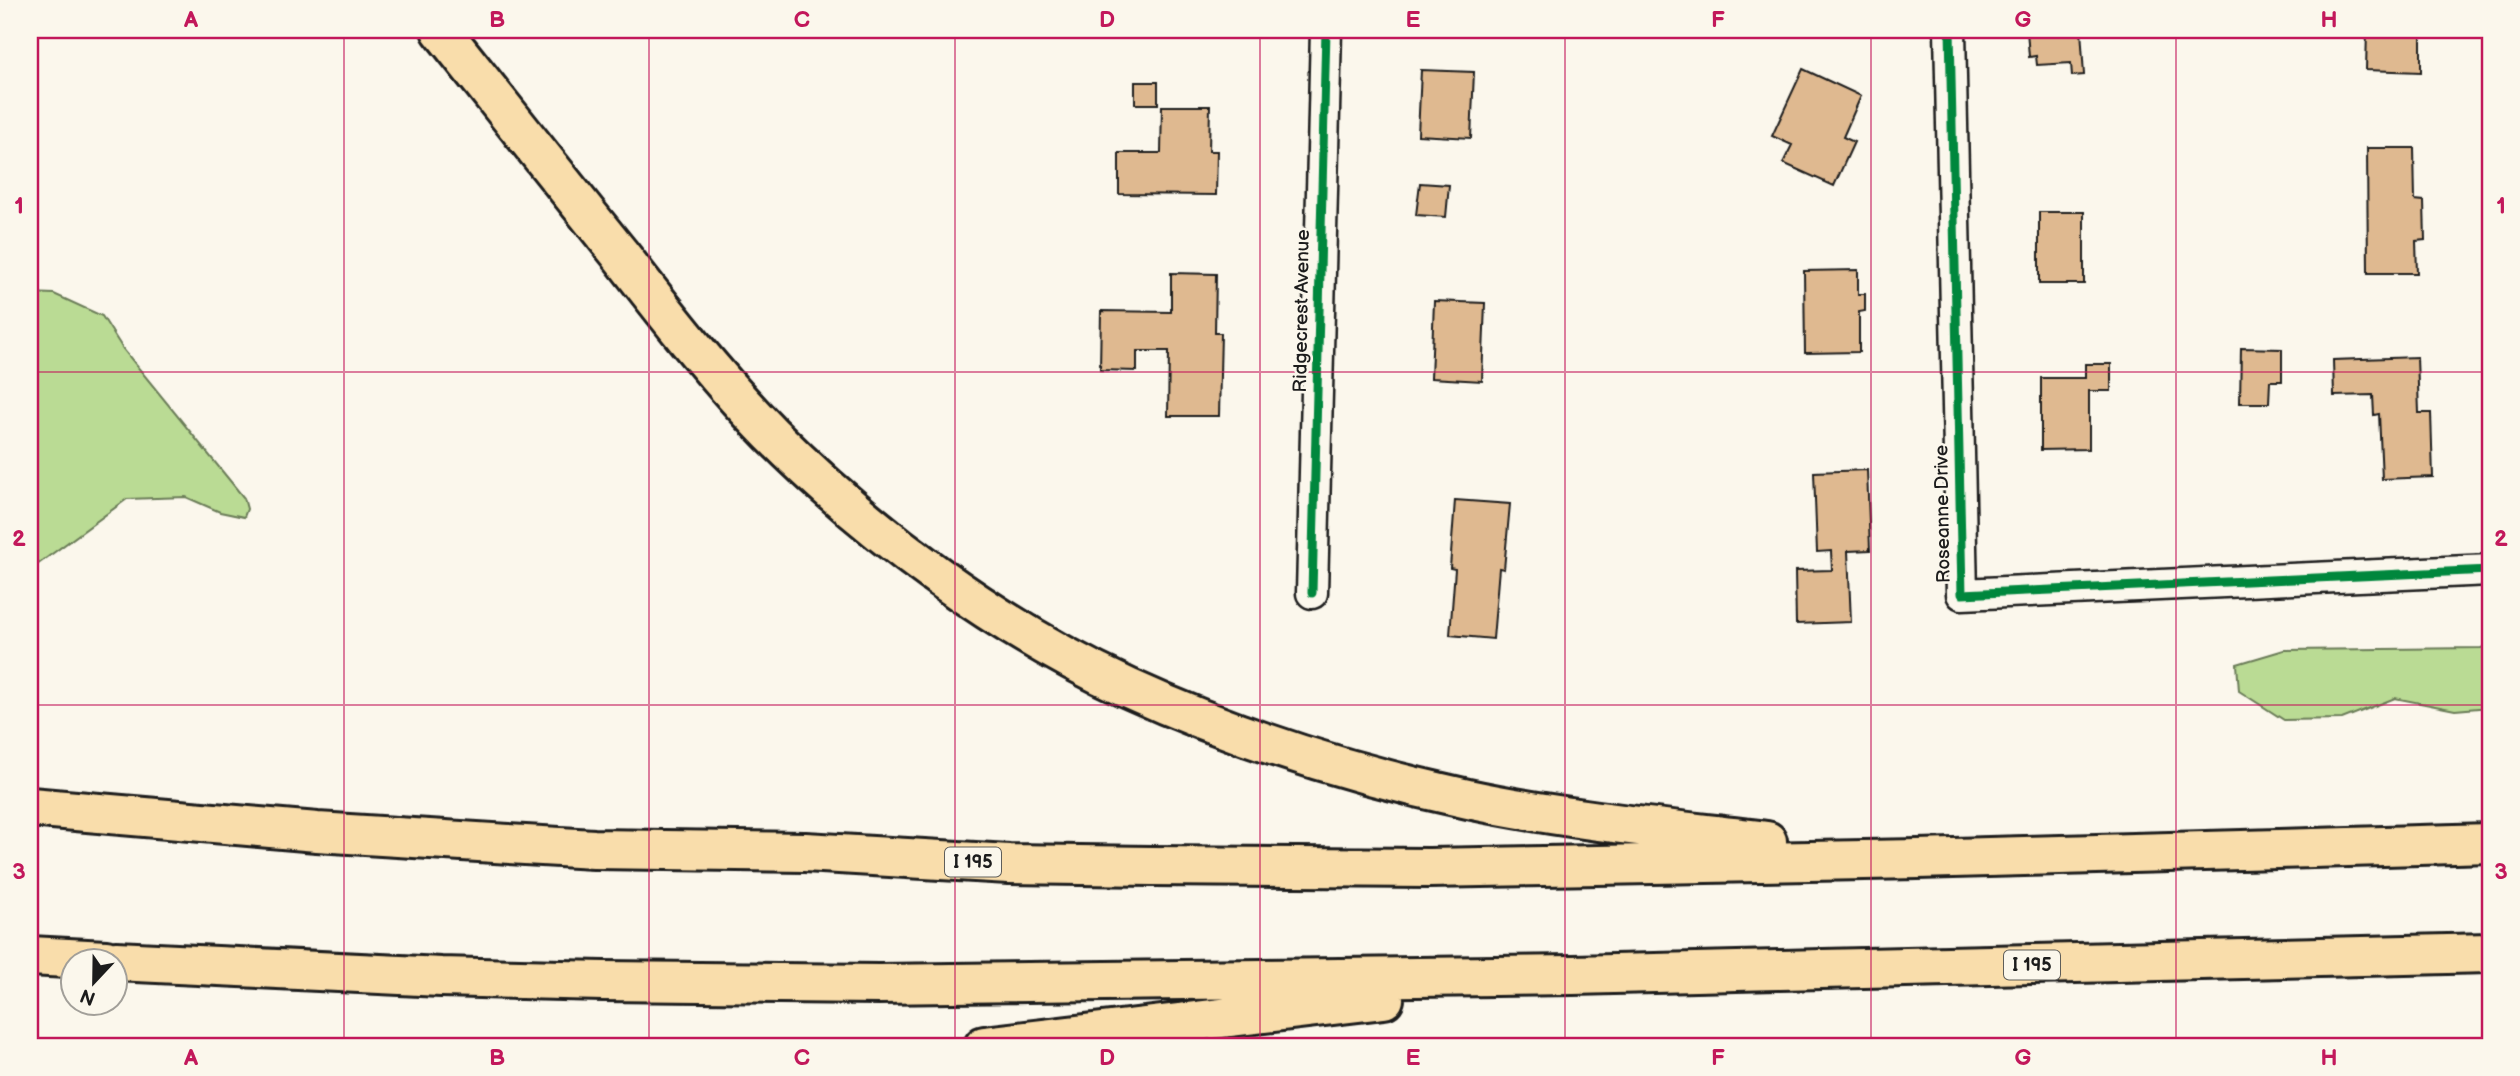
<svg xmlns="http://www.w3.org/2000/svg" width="2520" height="1076" viewBox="0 0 2520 1076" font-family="'Balsamiq Sans',sans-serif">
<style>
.green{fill:#badb94;stroke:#6b7c58;stroke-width:2}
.building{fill:#dfb990;stroke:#1c1c1c;stroke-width:2}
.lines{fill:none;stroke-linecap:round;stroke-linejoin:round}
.minor-casing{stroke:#1c1c1c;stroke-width:35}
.motorway-casing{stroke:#1c1c1c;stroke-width:44}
.minor{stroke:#fbf7ec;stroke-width:30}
.motorway{stroke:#f9ddab;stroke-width:38}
.cycleway-casing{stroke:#fbf7ec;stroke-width:13}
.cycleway{stroke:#00873e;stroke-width:9}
.grid{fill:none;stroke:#c2185b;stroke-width:2;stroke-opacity:0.55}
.labels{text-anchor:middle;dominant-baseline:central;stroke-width:5;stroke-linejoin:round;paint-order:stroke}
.shield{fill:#fbf7ec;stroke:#5f5e5a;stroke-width:2}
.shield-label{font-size:18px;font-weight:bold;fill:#1c1c1c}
.street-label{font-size:19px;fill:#1c1c1c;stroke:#fbf7ec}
.neatline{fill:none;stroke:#c2185b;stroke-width:2.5}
.grid-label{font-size:23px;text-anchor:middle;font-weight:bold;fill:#c2185b}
</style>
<rect width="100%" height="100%" fill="#fbf7ec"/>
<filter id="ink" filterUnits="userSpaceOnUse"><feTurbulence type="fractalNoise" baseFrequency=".0143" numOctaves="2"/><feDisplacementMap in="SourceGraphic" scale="14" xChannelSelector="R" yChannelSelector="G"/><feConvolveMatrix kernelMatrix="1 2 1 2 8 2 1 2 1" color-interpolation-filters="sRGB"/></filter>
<g filter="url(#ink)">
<path class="green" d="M 30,293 L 54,294 L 102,316 L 123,349 L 244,498 L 247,509 L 244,517 L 220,512 L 186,497 L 127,499 L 30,570 Z
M 2490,645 L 2490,707 L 2455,710 L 2395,698 L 2342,719 L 2284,720 L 2239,691 L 2237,664 L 2284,650 L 2481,648 Z"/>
<path class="building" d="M 2027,30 L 2081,30 L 2084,75 L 2072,76 L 2071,63 L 2037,65 L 2036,56 L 2029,57 Z
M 2367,30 L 2421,30 L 2421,72 L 2366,70 Z
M 1803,69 L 1861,96 L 1843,137 L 1854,142 L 1834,186 L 1783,163 L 1792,145 L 1772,136 Z
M 1421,70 L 1474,72 L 1471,138 L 1418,135 Z
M 1135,82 L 1158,82 L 1158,104 L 1135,104 Z
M 1162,106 L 1210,106 L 1209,151 L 1217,151 L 1216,195 L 1119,194 L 1119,153 L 1161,153 Z
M 2367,148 L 2414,148 L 2415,200 L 2424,201 L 2425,240 L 2416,241 L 2417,273 L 2368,273 Z
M 1420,183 L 1449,185 L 1446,217 L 1416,215 Z
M 2039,212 L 2084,212 L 2084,284 L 2039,284 Z
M 1858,270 L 1858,294 L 1865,294 L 1865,311 L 1859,312 L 1859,352 L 1805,353 L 1804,271 Z
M 1171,273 L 1216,274 L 1215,333 L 1221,333 L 1219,416 L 1168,416 L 1169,351 L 1137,351 L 1137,371 L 1100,370 L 1101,311 L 1171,312 Z
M 1434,301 L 1485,303 L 1482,381 L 1431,378 Z
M 2241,348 L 2282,349 L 2282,381 L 2270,381 L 2269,403 L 2240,403 Z
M 2417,357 L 2419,413 L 2431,413 L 2433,477 L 2382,479 L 2379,414 L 2374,415 L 2373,395 L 2334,396 L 2333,360 Z
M 2085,364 L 2111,364 L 2111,391 L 2089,391 L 2089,449 L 2041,450 L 2041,378 L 2085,378 Z
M 1867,470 L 1870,550 L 1848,551 L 1851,622 L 1796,624 L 1795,571 L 1832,570 L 1831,551 L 1817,552 L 1814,472 Z
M 1455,500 L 1510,504 L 1504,569 L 1499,568 L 1493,639 L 1450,635 L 1455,569 L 1450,568 Z"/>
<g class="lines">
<defs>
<path id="minor" d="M 1950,30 L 1962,594 L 2490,570
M 1312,593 L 1326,30"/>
<path id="motorway" d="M 441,30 C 500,104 559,179 619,253 C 667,315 716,378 771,434 C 872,535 998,628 1128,688 C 1237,738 1352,774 1468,799 C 1567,820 1667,829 1767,841
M 30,807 L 317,832 L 525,845 L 594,849 L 805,852 L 1009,864 L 1151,866 L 1429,868 L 1918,859 L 2490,843
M 30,956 L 106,960
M 116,961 L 441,977 L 603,981 L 879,984 L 1573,975 L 2490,953
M 984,1046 L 1384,999"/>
</defs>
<use href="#minor" class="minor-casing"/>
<use href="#motorway" class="motorway-casing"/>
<use href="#minor" class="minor"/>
<use href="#motorway" class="motorway"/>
<defs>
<path id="cycleway" d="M 1950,30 L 1962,594 L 2490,570
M 1312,593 L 1326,30"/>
</defs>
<use href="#cycleway" class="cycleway-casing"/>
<use href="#cycleway" class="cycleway"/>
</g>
</g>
<path class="grid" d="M 344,30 L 344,1046M 649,30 L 649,1046M 955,30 L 955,1046M 1260,30 L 1260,1046M 1565,30 L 1565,1046M 1871,30 L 1871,1046M 2176,30 L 2176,1046M 30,372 L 2490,372M 30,705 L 2490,705"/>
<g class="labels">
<g class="shield">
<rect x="945" y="847.5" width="56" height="29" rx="5"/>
<rect x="2004" y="950.5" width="56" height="29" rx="5"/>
</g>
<g class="shield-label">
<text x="973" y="862">I 195</text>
<text x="2032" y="965">I 195</text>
</g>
<g class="street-label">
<text transform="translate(1302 311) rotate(-89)">Ridgecrest Avenue</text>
<text transform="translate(1943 514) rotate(-91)">Roseanne Drive</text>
</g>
</g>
<rect width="2520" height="1076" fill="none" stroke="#fbf7ec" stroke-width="77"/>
<g transform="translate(94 982) rotate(202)"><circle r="33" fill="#fbf7ec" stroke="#a29f99" stroke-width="2"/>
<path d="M0-5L12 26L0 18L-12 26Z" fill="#1c1c1c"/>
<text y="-10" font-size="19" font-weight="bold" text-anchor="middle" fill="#1c1c1c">N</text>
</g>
<rect x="38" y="38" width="2444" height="1000" class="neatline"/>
<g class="grid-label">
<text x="191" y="27">A</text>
<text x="497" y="27">B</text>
<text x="802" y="27">C</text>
<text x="1107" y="27">D</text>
<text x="1413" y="27">E</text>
<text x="1718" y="27">F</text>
<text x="2023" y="27">G</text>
<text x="2329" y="27">H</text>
<text x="19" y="213">1</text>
<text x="2501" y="213">1</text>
<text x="19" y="546">2</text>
<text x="2501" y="546">2</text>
<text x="19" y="879">3</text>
<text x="2501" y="879">3</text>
<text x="191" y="1065">A</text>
<text x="497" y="1065">B</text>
<text x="802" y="1065">C</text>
<text x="1107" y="1065">D</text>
<text x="1413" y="1065">E</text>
<text x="1718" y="1065">F</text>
<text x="2023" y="1065">G</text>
<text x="2329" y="1065">H</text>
</g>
</svg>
